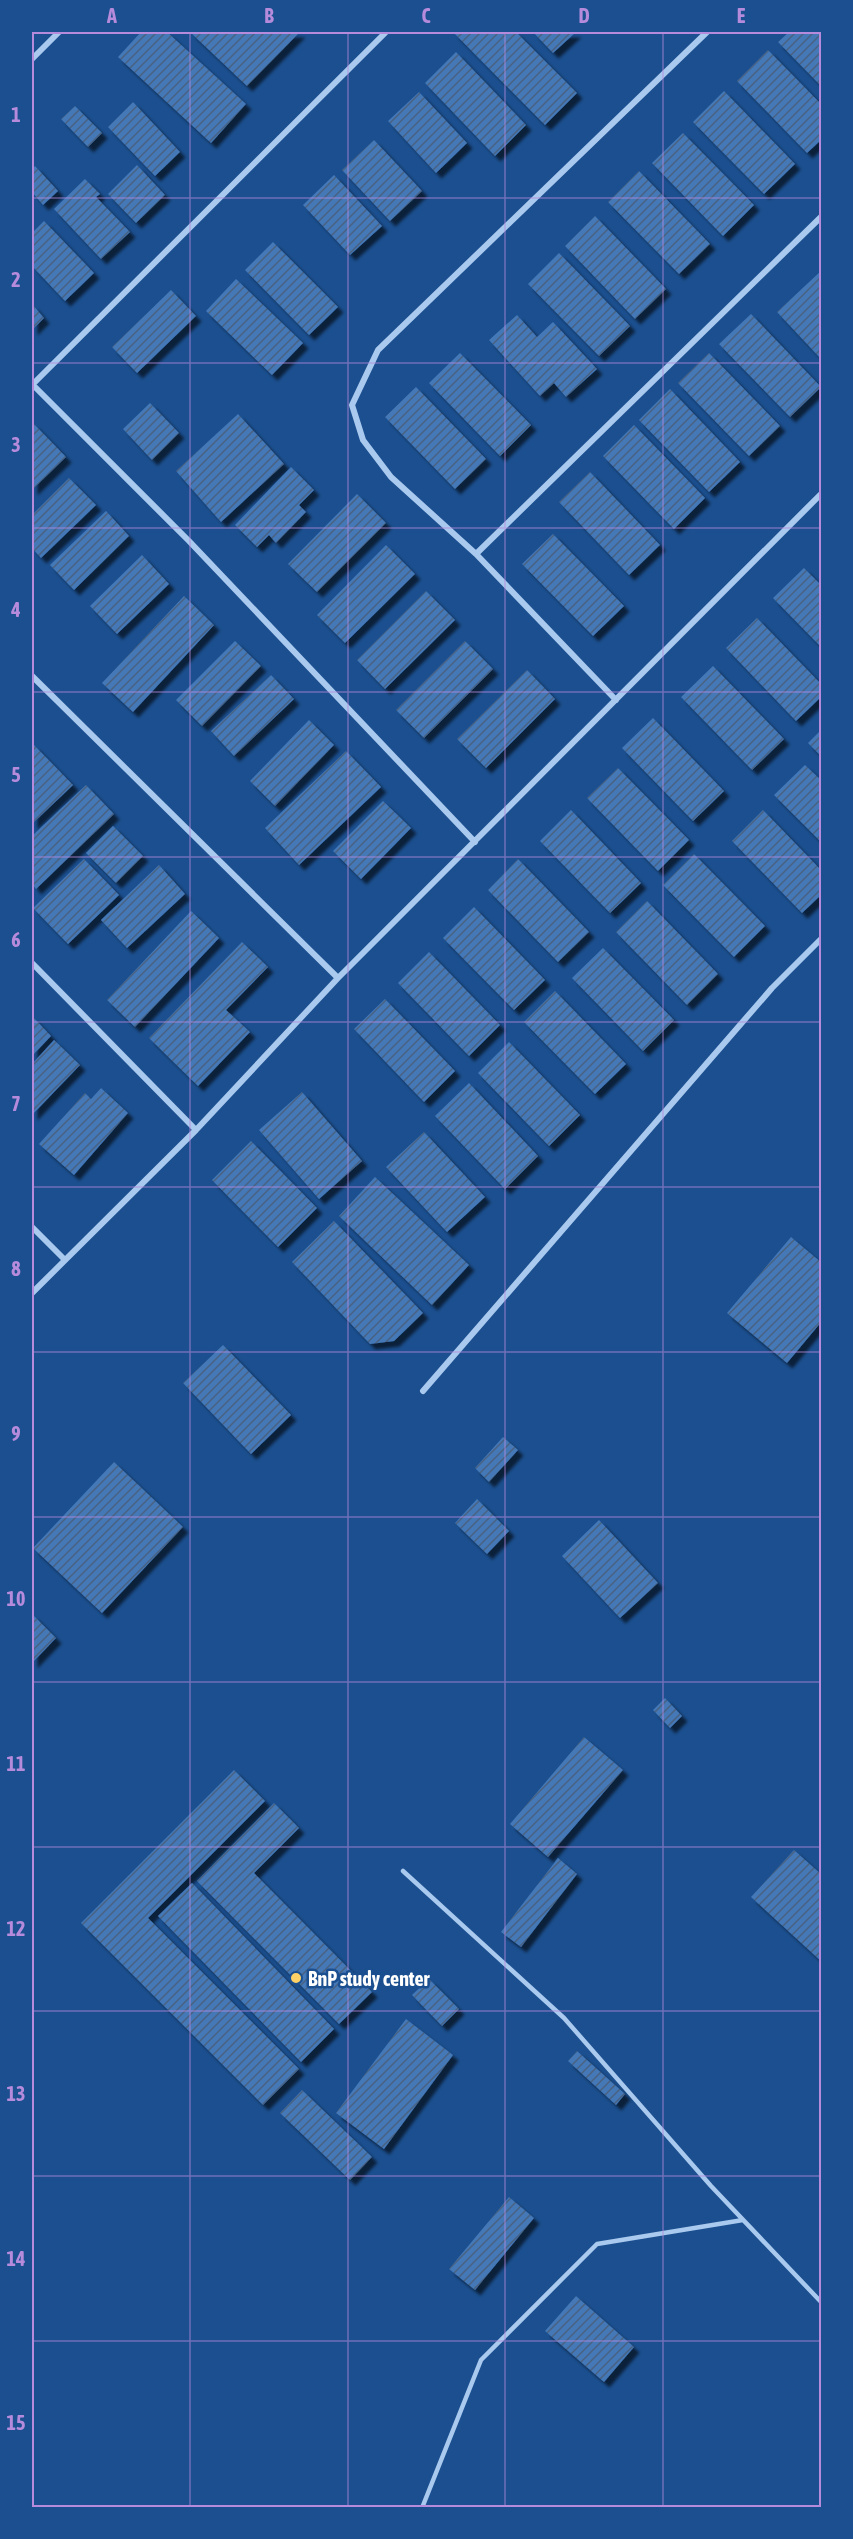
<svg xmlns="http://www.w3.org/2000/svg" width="853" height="2539" viewBox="0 0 853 2539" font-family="'Asap Condensed',sans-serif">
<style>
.building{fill:url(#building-hatch);filter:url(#shadow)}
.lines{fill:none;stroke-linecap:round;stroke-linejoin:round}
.lane{stroke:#a9c9ee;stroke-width:4.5}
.street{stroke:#a9c9ee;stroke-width:6}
.grid{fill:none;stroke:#b68bdc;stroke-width:1.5;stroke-opacity:0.55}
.poi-dot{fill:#ffd166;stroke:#1b4f8f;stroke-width:2}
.labels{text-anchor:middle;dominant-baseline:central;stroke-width:5;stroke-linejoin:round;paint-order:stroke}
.poi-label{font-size:20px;font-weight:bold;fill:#fff;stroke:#1b4f8f;text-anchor:start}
.neatline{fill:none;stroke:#b68bdc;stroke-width:2}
.grid-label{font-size:20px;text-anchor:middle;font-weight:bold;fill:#b68bdc}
</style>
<defs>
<pattern id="building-hatch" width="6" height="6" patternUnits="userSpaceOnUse" patternTransform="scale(1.5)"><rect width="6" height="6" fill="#4478b7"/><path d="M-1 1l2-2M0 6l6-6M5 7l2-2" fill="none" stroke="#486282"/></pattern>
<filter id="shadow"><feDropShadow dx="5.5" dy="5.5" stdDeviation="1.5" flood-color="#0009"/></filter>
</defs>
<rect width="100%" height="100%" fill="#1b4f8f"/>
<path class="building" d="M 141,32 L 167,32 L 246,104 L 211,143 L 118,57 Z
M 190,32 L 300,32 L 247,86 Z
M 453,32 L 516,32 L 577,93 L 545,125 Z
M 533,32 L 576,32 L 553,53 Z
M 789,32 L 822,32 L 822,87 L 778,42 Z
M 768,50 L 822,105 L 822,139 L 807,153 L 737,81 Z
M 456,52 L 526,125 L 495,156 L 425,83 Z
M 724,91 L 795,164 L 764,194 L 693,122 Z
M 419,92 L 467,143 L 436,173 L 388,121 Z
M 133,102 L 180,152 L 155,176 L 108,127 Z
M 75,106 L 102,133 L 88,147 L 61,119 Z
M 683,133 L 754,205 L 723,236 L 652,163 Z
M 374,140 L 422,191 L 390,221 L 342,170 Z
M 137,165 L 165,195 L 136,223 L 108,194 Z
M 35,166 L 58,191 L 43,205 L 32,192 L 32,169 Z
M 639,171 L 710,244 L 679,274 L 608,202 Z
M 334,175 L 382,226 L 350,255 L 303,205 Z
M 85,179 L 100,194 L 96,197 L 130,232 L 101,259 L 54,209 Z
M 595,216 L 666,289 L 635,319 L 565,246 Z
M 44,221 L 94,273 L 65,301 L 32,266 L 32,233 Z
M 273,242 L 338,307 L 309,335 L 245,270 Z
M 559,253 L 630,326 L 599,356 L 528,284 Z
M 822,270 L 822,360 L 777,312 Z
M 236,279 L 303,343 L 272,375 L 206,311 Z
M 171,290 L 196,316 L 137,373 L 112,347 Z
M 32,304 L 44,318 L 32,330 Z
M 751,314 L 821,387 L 790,417 L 719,344 Z
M 517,315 L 537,337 L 553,322 L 597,369 L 566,397 L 554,383 L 540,396 L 489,340 Z
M 460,353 L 531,425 L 500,456 L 429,383 Z
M 709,353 L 780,426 L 749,456 L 678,383 Z
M 416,387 L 486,459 L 455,489 L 385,417 Z
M 670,389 L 740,462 L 709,492 L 639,420 Z
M 150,403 L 179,433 L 152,460 L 123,429 Z
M 238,414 L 284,464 L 221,522 L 176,471 Z
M 33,423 L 66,457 L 32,490 L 32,425 Z
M 634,425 L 705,498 L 674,529 L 603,456 Z
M 291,467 L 314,490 L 299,505 L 306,512 L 276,543 L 269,535 L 257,547 L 235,525 Z
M 590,472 L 660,545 L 629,575 L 559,502 Z
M 69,478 L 96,505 L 41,558 L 32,548 L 32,515 Z
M 357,494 L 386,523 L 317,592 L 288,564 Z
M 106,511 L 129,536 L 74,590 L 50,565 Z
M 553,534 L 624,606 L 593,636 L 522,564 Z
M 386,545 L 415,574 L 345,643 L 317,615 Z
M 142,555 L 169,584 L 117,634 L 90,606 Z
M 804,568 L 822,586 L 822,648 L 773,598 Z
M 426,591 L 455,620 L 385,689 L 357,660 Z
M 184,596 L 214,625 L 133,712 L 102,683 Z
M 757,618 L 822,685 L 822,696 L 796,721 L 726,648 Z
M 235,641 L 261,666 L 202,726 L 176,700 Z
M 465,641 L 493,669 L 424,738 L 396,710 Z
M 713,666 L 784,739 L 752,770 L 681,697 Z
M 527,670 L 555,699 L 486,768 L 457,739 Z
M 271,675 L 294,699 L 234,756 L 211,731 Z
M 653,718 L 724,791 L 693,821 L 622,748 Z
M 309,720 L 334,745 L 275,806 L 250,781 Z
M 822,729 L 822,757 L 808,743 Z
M 34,745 L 73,785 L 32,824 L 32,747 Z
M 346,751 L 381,787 L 299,865 L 265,828 Z
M 805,765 L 822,781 L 822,843 L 774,795 Z
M 618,768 L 689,840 L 658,871 L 587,798 Z
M 86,785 L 114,814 L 36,889 L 32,884 L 32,836 Z
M 383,801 L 411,828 L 361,879 L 333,851 Z
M 571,810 L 641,883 L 610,913 L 540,841 Z
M 763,810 L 822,871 L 822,894 L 802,913 L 732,841 Z
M 113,826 L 143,856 L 116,883 L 86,853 Z
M 694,854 L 765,926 L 734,957 L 663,885 Z
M 84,859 L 119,895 L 68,944 L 33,908 Z
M 518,859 L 589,932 L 558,962 L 488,890 Z
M 159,865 L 185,894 L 127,948 L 101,920 Z
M 647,901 L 718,974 L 687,1005 L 616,932 Z
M 474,907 L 545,980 L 514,1010 L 443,938 Z
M 191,911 L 219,938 L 135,1027 L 107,1000 Z
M 242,942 L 268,967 L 226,1010 L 250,1032 L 198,1086 L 149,1038 Z
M 603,948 L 674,1020 L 643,1051 L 572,978 Z
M 429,952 L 500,1025 L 469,1056 L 398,983 Z
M 555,991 L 626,1064 L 595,1094 L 524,1022 Z
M 385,999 L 455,1071 L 424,1102 L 354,1029 Z
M 32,1016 L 51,1036 L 32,1056 Z
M 54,1040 L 80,1065 L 32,1115 L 32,1064 Z
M 509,1042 L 580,1115 L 549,1146 L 478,1073 Z
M 469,1083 L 538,1156 L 505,1189 L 435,1116 Z
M 101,1088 L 128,1113 L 74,1175 L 39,1144 L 85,1093 L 91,1099 Z
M 302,1092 L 362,1161 L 319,1199 L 259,1130 Z
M 424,1132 L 485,1197 L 447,1232 L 386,1167 Z
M 251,1141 L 317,1208 L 278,1247 L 212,1180 Z
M 375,1177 L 469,1265 L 432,1305 L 339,1216 Z
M 334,1221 L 423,1313 L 394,1341 L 370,1344 L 292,1262 Z
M 791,1237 L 822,1263 L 822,1321 L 787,1363 L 727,1313 Z
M 223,1345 L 291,1415 L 251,1454 L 183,1383 Z
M 503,1437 L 518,1450 L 489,1482 L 475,1468 Z
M 114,1462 L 183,1527 L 102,1613 L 33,1548 Z
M 477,1499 L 509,1531 L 487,1554 L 455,1523 Z
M 599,1520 L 658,1583 L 620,1618 L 562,1556 Z
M 32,1614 L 56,1638 L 32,1663 Z
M 665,1698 L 682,1716 L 670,1728 L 653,1710 Z
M 584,1737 L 623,1770 L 548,1857 L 510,1824 Z
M 234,1770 L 265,1801 L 148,1918 L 299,2069 L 263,2105 L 81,1923 Z
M 274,1803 L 299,1828 L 254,1873 L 372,1992 L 339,2024 L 197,1881 Z
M 794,1850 L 822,1875 L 822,1962 L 751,1897 Z
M 558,1858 L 577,1874 L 521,1947 L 501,1932 Z
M 192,1883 L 334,2029 L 301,2062 L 158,1916 Z
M 429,1979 L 459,2009 L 442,2026 L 412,1995 Z
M 406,2019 L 453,2055 L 384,2149 L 336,2113 Z
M 577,2051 L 625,2094 L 616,2105 L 568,2061 Z
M 302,2090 L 372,2157 L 350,2180 L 280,2113 Z
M 509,2197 L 534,2218 L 475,2290 L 449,2269 Z
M 576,2296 L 634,2347 L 604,2382 L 545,2331 Z"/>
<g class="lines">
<path class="lane" d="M 403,1871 L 564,2018 L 711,2186 L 822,2303
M 422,2508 L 481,2360 L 597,2244 L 743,2220"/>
<path class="street" d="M 32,59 L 59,32
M 32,384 L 189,541 L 475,842
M 32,385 L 386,32
M 476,554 L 822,216
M 32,676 L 338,978
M 616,700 L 476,554 L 391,477 L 363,440 L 352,405 L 378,350 L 707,32
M 32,963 L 196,1130
M 32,1227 L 65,1260
M 32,1293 L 196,1130 L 338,978 L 822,493
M 423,1391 L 772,988 L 822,938"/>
</g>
<path class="grid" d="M 190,32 L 190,2508M 348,32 L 348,2508M 505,32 L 505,2508M 663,32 L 663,2508M 32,198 L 822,198M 32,363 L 822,363M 32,528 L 822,528M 32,692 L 822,692M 32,857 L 822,857M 32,1022 L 822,1022M 32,1187 L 822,1187M 32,1352 L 822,1352M 32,1517 L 822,1517M 32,1682 L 822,1682M 32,1847 L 822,1847M 32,2011 L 822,2011M 32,2176 L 822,2176M 32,2341 L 822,2341"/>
<circle class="poi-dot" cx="296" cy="1978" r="6"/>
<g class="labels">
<g class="poi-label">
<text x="308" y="1978">BnP study center</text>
</g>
</g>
<rect width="853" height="2539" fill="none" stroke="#1b4f8f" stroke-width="66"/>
<rect x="33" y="33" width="787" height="2473" class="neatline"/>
<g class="grid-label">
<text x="112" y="23">A</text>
<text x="269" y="23">B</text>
<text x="426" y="23">C</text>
<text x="584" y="23">D</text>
<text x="741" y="23">E</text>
<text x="16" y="122">1</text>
<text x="16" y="287">2</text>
<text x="16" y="452">3</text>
<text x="16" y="617">4</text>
<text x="16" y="782">5</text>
<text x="16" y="947">6</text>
<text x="16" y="1111">7</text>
<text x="16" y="1276">8</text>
<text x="16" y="1441">9</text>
<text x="16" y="1606">10</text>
<text x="16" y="1771">11</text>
<text x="16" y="1936">12</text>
<text x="16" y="2101">13</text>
<text x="16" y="2266">14</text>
<text x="16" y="2430">15</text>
</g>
</svg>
